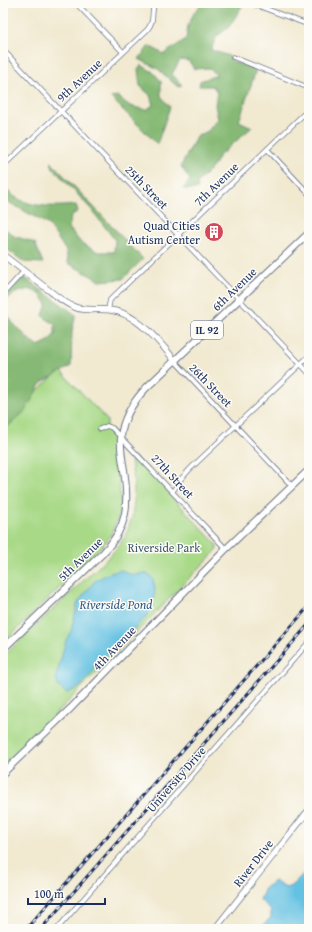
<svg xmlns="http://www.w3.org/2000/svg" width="312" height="932" viewBox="0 0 312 932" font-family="'Gentium Book Plus',serif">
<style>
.green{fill:#a8d987;stroke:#628472}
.forest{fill:#86b974;stroke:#507469;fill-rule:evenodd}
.water{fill:#63c1e2;stroke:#3f78a0}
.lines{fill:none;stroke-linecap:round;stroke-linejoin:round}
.street-casing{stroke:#667086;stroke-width:5.5}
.secondary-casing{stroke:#667086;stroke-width:7}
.primary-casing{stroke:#667086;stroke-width:8}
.street{stroke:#fff;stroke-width:4}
.secondary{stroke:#fff;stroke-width:5.5}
.primary{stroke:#fff;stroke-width:6}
.rail-casing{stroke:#1b2f5e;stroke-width:3}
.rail{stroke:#fdfcf7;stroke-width:1.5;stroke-dasharray:4.5;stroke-linecap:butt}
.labels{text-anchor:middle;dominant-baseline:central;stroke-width:3;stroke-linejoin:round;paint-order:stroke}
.shield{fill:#fdfcf7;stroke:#5f6c8c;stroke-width:1}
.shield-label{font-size:11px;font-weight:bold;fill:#1b2f5e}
.street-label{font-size:12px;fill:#1b2f5e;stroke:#fdfcf7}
.poi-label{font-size:12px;fill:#1b2f5e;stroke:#fdfcf7;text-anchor:end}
.park-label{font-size:12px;fill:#3e5a68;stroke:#fdfcf7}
.water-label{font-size:13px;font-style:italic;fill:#315b86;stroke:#fdfcf7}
</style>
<rect width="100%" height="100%" fill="#fdfcf7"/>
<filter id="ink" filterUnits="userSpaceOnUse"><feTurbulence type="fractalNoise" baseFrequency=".025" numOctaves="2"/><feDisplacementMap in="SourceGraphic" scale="8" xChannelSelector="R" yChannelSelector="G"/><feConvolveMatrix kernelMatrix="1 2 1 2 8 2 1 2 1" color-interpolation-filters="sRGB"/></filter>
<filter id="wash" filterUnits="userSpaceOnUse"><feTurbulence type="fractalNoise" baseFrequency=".012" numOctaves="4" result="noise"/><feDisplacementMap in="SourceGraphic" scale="16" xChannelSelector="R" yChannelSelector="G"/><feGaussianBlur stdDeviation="0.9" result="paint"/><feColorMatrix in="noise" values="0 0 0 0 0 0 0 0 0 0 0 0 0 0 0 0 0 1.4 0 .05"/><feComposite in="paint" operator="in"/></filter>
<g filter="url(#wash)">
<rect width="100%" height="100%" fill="#f1e9d0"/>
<path class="green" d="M 60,370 L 107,420 L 107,428 C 116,433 117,440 115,449 L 120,493 L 121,510 L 115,526 L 111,535 L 105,543 L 84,564 L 3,643 L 3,422 Z
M 132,457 L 135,457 L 217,545 L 217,550 L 35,735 L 3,766 L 3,657 L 17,643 L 111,555 L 125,537 L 132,518 L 134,502 L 134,486 L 131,460 Z"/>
<path class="forest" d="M 203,3 L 244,3 L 229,27 L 216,37 L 211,50 L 229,56 L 232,61 L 256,70 L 239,121 L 252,127 L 219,156 L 212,168 L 197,183 L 198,189 L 183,189 L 190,180 L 181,166 L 196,137 L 208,131 L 218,119 L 215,105 L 217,92 L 213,86 L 199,86 L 200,81 L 217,75 L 209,68 L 194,69 L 189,61 L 180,60 L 172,74 L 182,85 L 178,87 L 158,69 L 139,59 L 149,46 L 164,54 L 186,39 L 188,25 L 195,11 Z
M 141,65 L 153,72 L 161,81 L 161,96 L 170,107 L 157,144 L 111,98 L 117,96 L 130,106 L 146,110 L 153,105 L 150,95 L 140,86 L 138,69 Z
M 51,162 L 143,259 L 123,279 L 100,281 L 68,263 L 66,251 L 49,225 L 3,199 L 3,187 C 7,190 11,194 15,197 C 33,208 55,207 76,205 L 78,211 L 71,216 L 69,228 L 81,243 L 98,252 L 114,252 L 115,240 L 91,209 L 53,168 Z
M 3,227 L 14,236 L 35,243 L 43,263 L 24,262 L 3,246 Z
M 24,277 L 76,315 L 72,330 L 71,366 L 41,383 L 25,411 L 3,431 L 3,296 ZM 29,289 L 40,294 L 47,304 L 43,315 L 45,318 L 55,324 L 55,334 L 49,341 L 38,346 L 34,344 L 12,322 L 5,310 L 6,300 L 15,293 Z"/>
<path class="water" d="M 121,570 C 129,574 134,577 143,573 L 150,575 L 153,580 L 155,588 L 154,601 L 152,609 L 143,620 L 102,659 L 91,674 L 80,687 L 67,693 L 62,690 L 58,686 L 56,677 L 66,640 L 71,631 L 78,602 L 95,581 L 107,574 Z
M 309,868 L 309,929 L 260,929 L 271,917 L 271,911 L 260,900 L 265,888 L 274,881 L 286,888 L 291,886 Z"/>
</g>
<g filter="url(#ink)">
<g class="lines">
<defs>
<path id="street" d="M 76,3 L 123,52
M 256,5 L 309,25
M 3,50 L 309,373
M 233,57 L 309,88
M 267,149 L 309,194
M 3,166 L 147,30 C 155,21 151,14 154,3
M 3,294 L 24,271
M 108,310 L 110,300 L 113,297 L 309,109
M 175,361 L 292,486
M 100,429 L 107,426 L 112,428 L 226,549
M 173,491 L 181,479 L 190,469 L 309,356
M 57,929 L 309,642"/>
<path id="secondary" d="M 3,255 C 16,265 29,275 42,285 C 52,292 61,301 72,306 C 86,313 100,307 115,311 C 137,315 162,344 175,361
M 215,929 L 309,810"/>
<path id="primary" d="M 3,649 L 103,553 C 128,527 129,505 124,470 C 122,459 120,448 121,437 C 123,417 133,402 146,388 L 309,233
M 3,773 L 71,708 L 226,549 L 309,470"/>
</defs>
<use href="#street" class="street-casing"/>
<use href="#secondary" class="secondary-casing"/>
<use href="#primary" class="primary-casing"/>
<use href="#street" class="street"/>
<use href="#secondary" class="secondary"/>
<use href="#primary" class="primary"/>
<defs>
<path id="rail" d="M 26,929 L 309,606
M 41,929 L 309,624"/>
</defs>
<use href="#rail" class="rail-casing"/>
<use href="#rail" class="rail"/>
</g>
</g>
<defs>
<symbol id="building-disc" viewBox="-11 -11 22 22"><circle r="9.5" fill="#d1495b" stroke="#fdfcf7"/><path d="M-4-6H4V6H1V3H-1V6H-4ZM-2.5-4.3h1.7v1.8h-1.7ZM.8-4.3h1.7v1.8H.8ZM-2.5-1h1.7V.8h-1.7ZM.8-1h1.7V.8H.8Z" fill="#fff"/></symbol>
</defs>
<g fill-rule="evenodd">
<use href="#building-disc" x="203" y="221" width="22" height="22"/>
</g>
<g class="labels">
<rect class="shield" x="191" y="321" width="32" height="18" rx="3"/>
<g class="shield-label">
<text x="207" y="330">IL 92</text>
</g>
<g class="street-label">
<text transform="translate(79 80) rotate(-43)">9th Avenue</text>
<text transform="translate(216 184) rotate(-44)">7th Avenue</text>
<text transform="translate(147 187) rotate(46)">25th Street</text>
<text transform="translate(234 289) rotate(-44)">6th Avenue</text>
<text transform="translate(211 385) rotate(46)">26th Street</text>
<text transform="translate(173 476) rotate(47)">27th Street</text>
<text transform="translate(80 559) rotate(-44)">5th Avenue</text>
<text transform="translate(114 648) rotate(-46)">4th Avenue</text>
<text transform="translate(176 779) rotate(-49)">University Drive</text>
<text transform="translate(253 863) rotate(-52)">River Drive</text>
</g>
<g class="poi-label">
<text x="200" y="225">Quad Cities<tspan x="200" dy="14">Autism Center</tspan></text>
</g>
<g class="park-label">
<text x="164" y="547">Riverside Park</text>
</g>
<g class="water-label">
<text x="116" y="604">Riverside Pond</text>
</g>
</g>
<rect width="312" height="932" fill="none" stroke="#fdfcf7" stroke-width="16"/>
<path d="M28 898v6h77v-6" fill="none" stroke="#1b2f5e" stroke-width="2"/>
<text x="34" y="898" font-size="12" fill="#1b2f5e" stroke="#fdfcf7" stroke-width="3" paint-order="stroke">100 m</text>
</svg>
